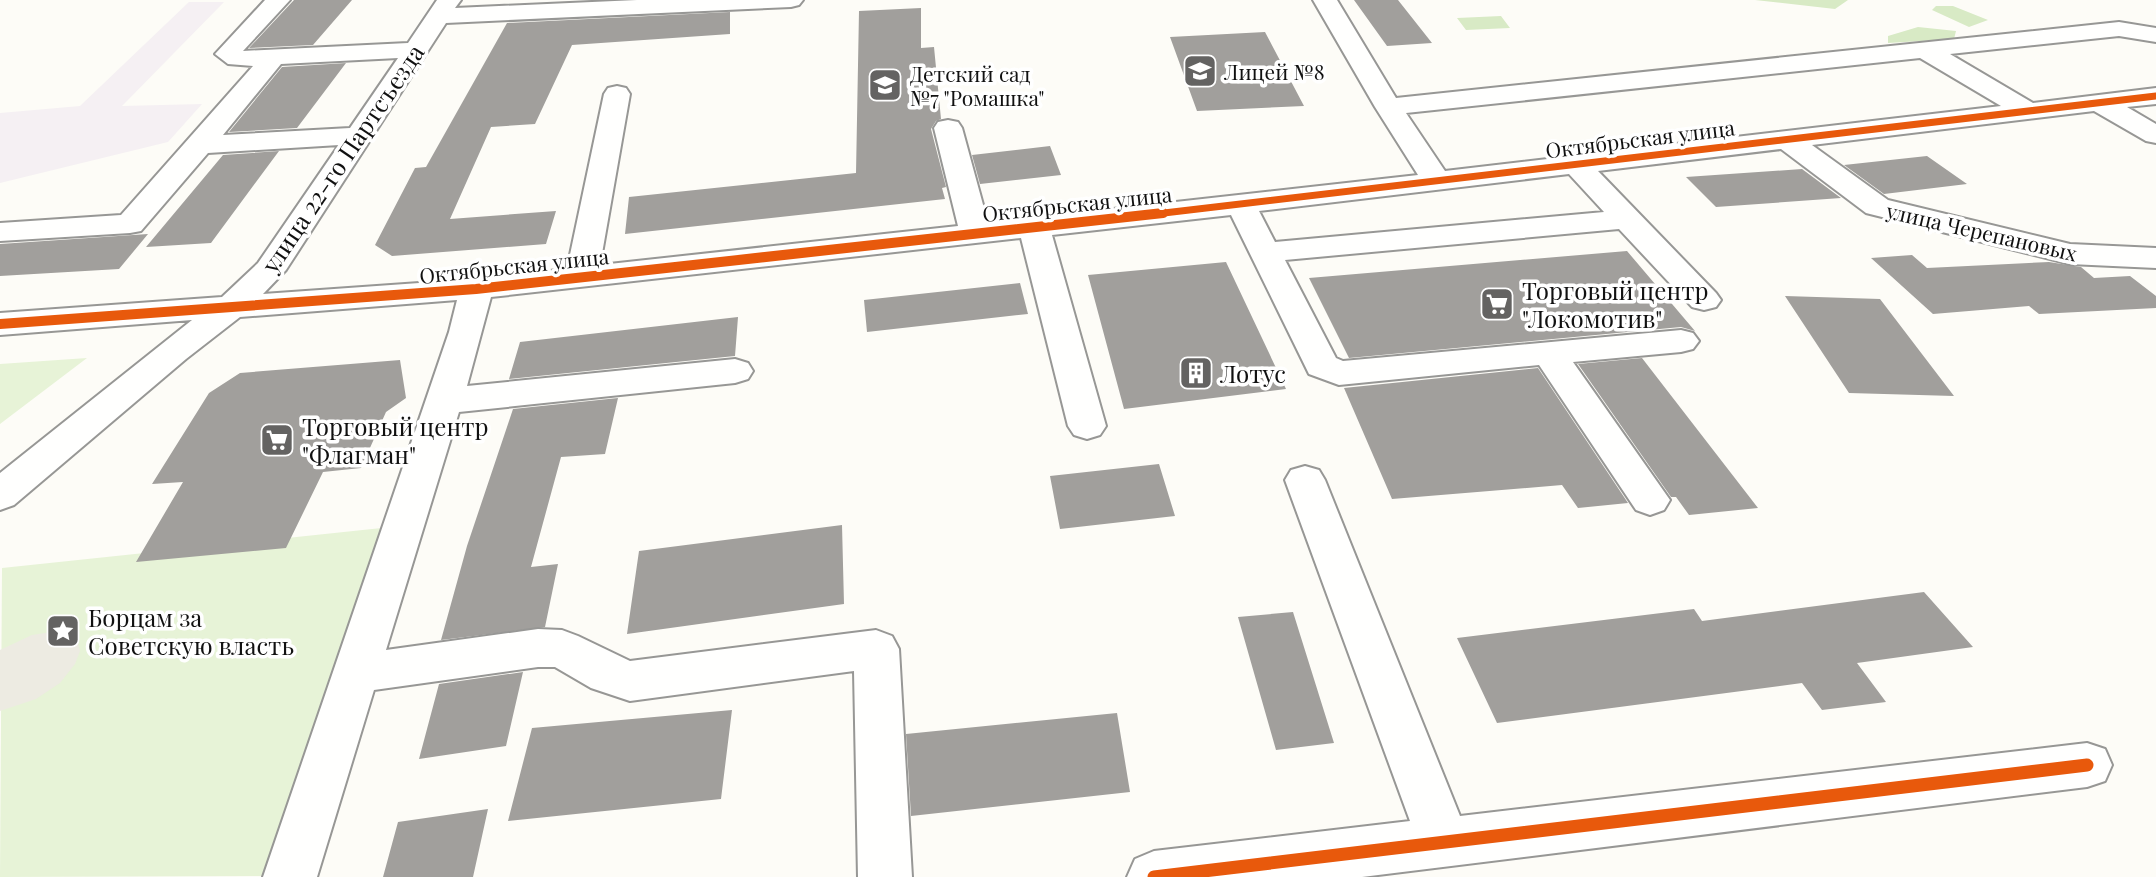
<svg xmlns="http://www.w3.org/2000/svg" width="2156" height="877" viewBox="0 0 2156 877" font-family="'Playfair Display',serif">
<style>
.industrial{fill:#f5f0f3}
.green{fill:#e7f3d7}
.forest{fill:#d8eac5}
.plaza{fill:#edebe2}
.building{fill:#a19f9c}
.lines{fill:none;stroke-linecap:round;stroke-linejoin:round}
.minor-casing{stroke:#979795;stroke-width:4}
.minor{fill:#fffffe;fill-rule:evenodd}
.cycleway-far2-casing{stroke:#fff;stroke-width:10}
.cycleway-far1-casing{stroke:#fff;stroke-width:14}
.cycleway-casing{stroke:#fff;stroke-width:18}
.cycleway-far2{stroke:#e8590c;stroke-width:7}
.cycleway-far1{stroke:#e8590c;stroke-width:10}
.cycleway{stroke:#e8590c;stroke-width:13}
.labels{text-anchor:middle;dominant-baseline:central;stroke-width:7;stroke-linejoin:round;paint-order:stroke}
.far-poi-label{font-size:21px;fill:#111;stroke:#fff;text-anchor:start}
.far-street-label{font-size:21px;fill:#111;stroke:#fff}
.street-label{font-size:24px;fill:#111;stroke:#fff}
.poi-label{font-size:24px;fill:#111;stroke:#fff;text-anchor:start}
</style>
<rect width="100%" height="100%" fill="#fdfcf7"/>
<path class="industrial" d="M 189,2 L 224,2 L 122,106 L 202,104 L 168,142 L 0,183 L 0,113 L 80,106 Z"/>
<path class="green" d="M 87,358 L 0,424 L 0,364 Z
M 391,527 L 262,876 L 0,877 L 2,568 Z"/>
<path class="forest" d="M 1755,0 L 1848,0 L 1835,9 Z
M 1936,6 L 1953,6 L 1988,20 L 1969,27 L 1932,10 Z
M 1501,16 L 1510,28 L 1466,30 L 1457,18 Z
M 1918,27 L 1956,31 L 1954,39 L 1888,43 L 1888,36 Z"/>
<path class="plaza" d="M 52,632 L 67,634 L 77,640 L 80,651 L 75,664 L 60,683 L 36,699 L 0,711 L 0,650 L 32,635 Z"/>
<path class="building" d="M 294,0 L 352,0 L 313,45 L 249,48 Z
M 1354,0 L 1398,0 L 1432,43 L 1387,46 Z
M 921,8 L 921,48 L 934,47 L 941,119 L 936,121 L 931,129 L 946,187 L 942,188 L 945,199 L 625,234 L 629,197 L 856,173 L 859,11 Z
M 730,12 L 730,34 L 572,45 L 535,124 L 491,127 L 450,219 L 556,211 L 546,244 L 392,256 L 375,245 L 415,168 L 426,167 L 507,23 Z
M 1265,32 L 1304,106 L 1197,111 L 1170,37 Z
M 346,63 L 297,128 L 229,132 L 282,67 Z
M 1050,146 L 1061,175 L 980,184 L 972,155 Z
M 279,151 L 211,243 L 146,247 L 223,155 Z
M 1927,156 L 1967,184 L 1884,194 L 1844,165 Z
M 1802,169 L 1841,198 L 1716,207 L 1686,177 Z
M 148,234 L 119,269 L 0,276 L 0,244 Z
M 1627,251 L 1695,331 L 1681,327 L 1349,358 L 1309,278 Z
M 1912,255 L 1927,268 L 2049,262 L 2081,267 L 2094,278 L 2130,276 L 2156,296 L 2156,308 L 2039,314 L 2029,306 L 1933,314 L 1871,258 Z
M 1226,262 L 1286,389 L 1124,409 L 1088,275 Z
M 1020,283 L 1028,314 L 867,332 L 864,300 Z
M 1785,296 L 1880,299 L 1954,396 L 1849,393 Z
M 738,317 L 735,356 L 509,379 L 520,342 Z
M 1642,358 L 1758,508 L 1689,515 L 1676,497 L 1671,497 L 1578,364 Z
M 400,360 L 406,398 L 386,412 L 361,468 L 323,472 L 286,548 L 136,562 L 183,482 L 152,484 L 209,393 L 240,373 Z
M 1538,368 L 1628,503 L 1578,508 L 1562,485 L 1392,499 L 1344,388 Z
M 618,398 L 605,454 L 561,457 L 531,567 L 558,564 L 545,627 L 441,640 L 467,546 L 513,409 Z
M 1159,464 L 1175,516 L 1060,529 L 1050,476 Z
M 842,525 L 844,604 L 627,634 L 639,551 Z
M 1924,592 L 1973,647 L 1857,663 L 1886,702 L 1822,710 L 1802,683 L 1497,723 L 1457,638 L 1694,609 L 1702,621 Z
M 1293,612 L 1334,743 L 1276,750 L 1238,617 Z
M 523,672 L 506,746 L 419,759 L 439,684 Z
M 732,710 L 721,799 L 508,821 L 532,728 Z
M 1117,713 L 1130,792 L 911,816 L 906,734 Z
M 488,809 L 473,877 L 383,877 L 398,822 Z"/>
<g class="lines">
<defs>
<path id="minor" d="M 265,0 L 290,0 L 243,51 L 408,43 L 437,0 L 461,0 L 455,8 L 637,0 L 803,0 L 799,5 L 791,7 L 446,23 L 286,270 L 263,294 L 476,279 L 567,269 L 604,94 L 608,88 L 617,86 L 626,88 L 630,94 L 600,265 L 958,226 L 934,128 L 938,122 L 948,120 L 958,122 L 962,128 L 988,223 L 1418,175 L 1375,107 L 1313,0 L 1337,0 L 1396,98 L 2119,22 L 2156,28 L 2156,42 L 2119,36 L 1950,54 L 2033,103 L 2156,88 L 2156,104 L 2127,107 L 2156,124 L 2156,143 L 2146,141 L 2094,111 L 1812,145 L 1888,200 L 2070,244 L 2156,248 L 2156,268 L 2070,264 L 1866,213 L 1781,149 L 1598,171 L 1716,293 L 1721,300 L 1716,307 L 1704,310 L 1692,307 L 1619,229 L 1285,260 L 1336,358 L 1343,361 L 1681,330 L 1693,333 L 1699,341 L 1693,349 L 1681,352 L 1573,362 L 1670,500 L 1664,510 L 1650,515 L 1636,510 L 1539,365 L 1339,385 L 1309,374 L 1231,215 L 1052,235 L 1106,426 L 1100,435 L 1087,439 L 1074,435 L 1068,426 L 1021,238 L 491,297 L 467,386 L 735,359 L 748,363 L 753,371 L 748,379 L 735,383 L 459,412 L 386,650 L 538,629 L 562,630 L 578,636 L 630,661 L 876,630 L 892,636 L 899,649 L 912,877 L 858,877 L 854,671 L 630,701 L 591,688 L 555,667 L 538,667 L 374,690 L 317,877 L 263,877 L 449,332 L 457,300 L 240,317 L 186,359 L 14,505 L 0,510 L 0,473 L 192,320 L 0,335 L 0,313 L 222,297 L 258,263 L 339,145 L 208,153 L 141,231 L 130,233 L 0,241 L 0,223 L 121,215 L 253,66 L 228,64 L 215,54 ZM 398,58 L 350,128 L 223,135 L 281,64 ZM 1920,58 L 2001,106 L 1445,171 L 1406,113 ZM 1569,174 L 1604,212 L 1275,242 L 1259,211 Z
M 1305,466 L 1319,470 L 1325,480 L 1460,816 L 2087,743 L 2105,749 L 2112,765 L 2105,781 L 2087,787 L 1362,877 L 1127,877 L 1135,859 L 1154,851 L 1410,821 L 1285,480 L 1291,470 Z"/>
</defs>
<use href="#minor" class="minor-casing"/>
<use href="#minor" class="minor"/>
<defs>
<path id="cycleway-far2" d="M 1147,215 L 2156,96"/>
<path id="cycleway-far1" d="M 0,324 L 476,289 L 1163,213"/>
<path id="cycleway" d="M 1154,877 L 2087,765"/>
</defs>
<use href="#cycleway-far2" class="cycleway-far2-casing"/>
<use href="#cycleway-far1" class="cycleway-far1-casing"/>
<use href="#cycleway" class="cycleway-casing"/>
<use href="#cycleway-far2" class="cycleway-far2"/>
<use href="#cycleway-far1" class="cycleway-far1"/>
<use href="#cycleway" class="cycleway"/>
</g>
<defs>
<symbol id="school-square" viewBox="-11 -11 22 22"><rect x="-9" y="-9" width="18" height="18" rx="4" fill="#646362" stroke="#fff"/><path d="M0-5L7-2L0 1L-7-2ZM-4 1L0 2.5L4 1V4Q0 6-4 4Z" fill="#fff"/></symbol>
<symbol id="supermarket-square" viewBox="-11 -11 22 22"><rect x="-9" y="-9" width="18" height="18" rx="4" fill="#646362" stroke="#fff"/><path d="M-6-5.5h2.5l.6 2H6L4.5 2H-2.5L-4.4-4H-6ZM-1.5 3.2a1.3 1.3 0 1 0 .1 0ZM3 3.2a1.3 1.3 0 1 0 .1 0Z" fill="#fff"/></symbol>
<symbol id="building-square" viewBox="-11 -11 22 22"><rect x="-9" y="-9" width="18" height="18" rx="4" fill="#646362" stroke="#fff"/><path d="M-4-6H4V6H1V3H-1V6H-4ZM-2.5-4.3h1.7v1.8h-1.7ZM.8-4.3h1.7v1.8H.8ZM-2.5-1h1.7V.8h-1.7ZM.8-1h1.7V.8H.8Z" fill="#fff"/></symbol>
<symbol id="sight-square" viewBox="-11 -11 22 22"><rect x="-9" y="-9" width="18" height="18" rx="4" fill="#646362" stroke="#fff"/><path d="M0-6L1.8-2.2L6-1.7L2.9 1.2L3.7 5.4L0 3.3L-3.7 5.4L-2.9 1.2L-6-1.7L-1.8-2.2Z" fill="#fff"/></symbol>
</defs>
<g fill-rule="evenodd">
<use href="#school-square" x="1181" y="52" width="38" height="38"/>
<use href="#school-square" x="866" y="66" width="38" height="38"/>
<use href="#supermarket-square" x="1478" y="285" width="38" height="38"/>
<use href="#building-square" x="1177" y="354" width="38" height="38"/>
<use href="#supermarket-square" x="258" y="421" width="38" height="38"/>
<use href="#sight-square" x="44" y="612" width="38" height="38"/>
</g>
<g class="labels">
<g class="far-poi-label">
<text x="1224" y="71">Лицей №8</text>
<text x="910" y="73">Детский сад<tspan x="910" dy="24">№7 "Ромашка"</tspan></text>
</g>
<g class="far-street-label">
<text transform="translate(1640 138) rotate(-7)">Октябрьская улица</text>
<text transform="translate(1077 203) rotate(-6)">Октябрьская улица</text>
<text transform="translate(1982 231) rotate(13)">улица Черепановых</text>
<text transform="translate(514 265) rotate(-6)">Октябрьская улица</text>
</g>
<g class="street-label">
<text transform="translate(342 158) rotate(-56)">улица 22-го Партсъезда</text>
</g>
<g class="poi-label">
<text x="1522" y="290">Торговый центр<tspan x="1522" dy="28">"Локомотив"</tspan></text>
<text x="1220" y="373">Лотус</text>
<text x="302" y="426">Торговый центр<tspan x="302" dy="28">"Флагман"</tspan></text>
<text x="88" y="617">Борцам за<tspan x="88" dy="28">Советскую власть</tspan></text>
</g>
</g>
</svg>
